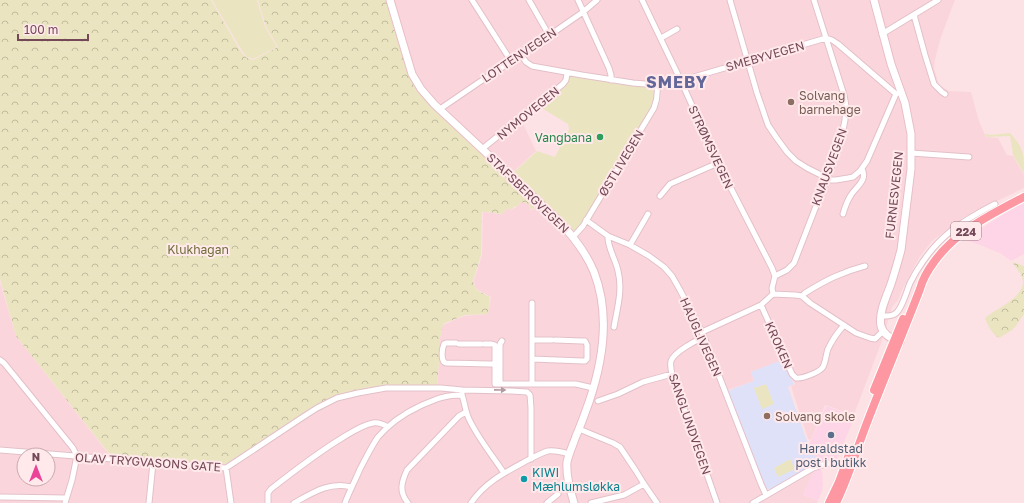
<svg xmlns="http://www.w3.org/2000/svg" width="1024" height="503" viewBox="0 0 1024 503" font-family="'Golos Text',sans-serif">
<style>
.residential{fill:#fad6dc;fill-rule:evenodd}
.commercial{fill:#fed5e6}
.education{fill:#dfe1f9}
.grass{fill:#eae5c0}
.forest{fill:url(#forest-crowns)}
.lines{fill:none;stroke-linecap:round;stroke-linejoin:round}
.street-casing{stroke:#e3c0c9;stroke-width:7}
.secondary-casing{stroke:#e8bdc8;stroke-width:9}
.primary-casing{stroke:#fff;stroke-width:10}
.street{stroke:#fff;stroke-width:5}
.secondary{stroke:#fff;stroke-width:7}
.primary{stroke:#fd98a2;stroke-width:8}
.oneway{fill:#b39aa3}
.education-dot{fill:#8d6e63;stroke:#ffe9eb;stroke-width:1.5}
.leisure-dot{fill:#2e9e5b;stroke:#ffe9eb;stroke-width:1.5}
.service-dot{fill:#5c6f8a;stroke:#ffe9eb;stroke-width:1.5}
.culture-dot{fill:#0f9aa8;stroke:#ffe9eb;stroke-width:1.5}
.labels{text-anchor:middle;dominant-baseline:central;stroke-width:4;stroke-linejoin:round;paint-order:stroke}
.shield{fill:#ffe9eb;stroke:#9e7884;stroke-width:1}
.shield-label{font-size:11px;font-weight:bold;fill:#754858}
.street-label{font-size:12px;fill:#754858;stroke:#ffe9eb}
.education-label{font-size:12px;fill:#785e54;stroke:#ffe9eb;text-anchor:start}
.leisure-label{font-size:12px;fill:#27864d;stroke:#ffe9eb;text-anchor:end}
.park-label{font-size:12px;fill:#6f6e3a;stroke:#ffe9eb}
.service-label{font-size:12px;fill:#4e5e75;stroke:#ffe9eb}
.culture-label{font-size:12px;fill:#0d838f;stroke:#ffe9eb;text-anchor:start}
.district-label{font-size:16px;font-weight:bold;letter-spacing:1px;fill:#636699;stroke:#ffe9eb}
</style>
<defs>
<pattern id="forest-crowns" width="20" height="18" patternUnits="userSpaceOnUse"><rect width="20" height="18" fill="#eae5c0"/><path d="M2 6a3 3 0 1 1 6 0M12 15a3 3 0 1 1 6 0" fill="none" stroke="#c2bc9f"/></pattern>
</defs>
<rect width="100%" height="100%" fill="#fde2e5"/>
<path class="residential" d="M 392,0 L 955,0 L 941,37 L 935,60 L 934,68 L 939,85 L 949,91 L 971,92 L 979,121 L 986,137 L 998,138 L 1007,155 L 1013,156 L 1024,175 L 1024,188 L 964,217 L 932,241 L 919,258 L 903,288 L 898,300 L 892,307 L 883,338 L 854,415 L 825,405 L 811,440 L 808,439 L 791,386 L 795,384 L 783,360 L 751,372 L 754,381 L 722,392 L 764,499 L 813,469 L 814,471 L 803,495 L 818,501 L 817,503 L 0,503 L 0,282 L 16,336 L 115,462 L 220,470 L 231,467 L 322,408 L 340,400 L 362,394 L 384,391 L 437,391 L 439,362 L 439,342 L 443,325 L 464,316 L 488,314 L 491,297 L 478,290 L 475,287 L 474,280 L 482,255 L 483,212 L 502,214 L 508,208 L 511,210 L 518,206 L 520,202 L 530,204 L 529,209 L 532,210 L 535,208 L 535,203 L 543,209 L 574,242 L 660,102 L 662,82 L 615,79 L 567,70 L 562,82 L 519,115 L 536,151 L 512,173 L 481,144 L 434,97 L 415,74 ZM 24,455 L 48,455 L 48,479 L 24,479 Z"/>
<path class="commercial" d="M 1024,201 L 1024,254 L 1011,261 L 1000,253 L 967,240 L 968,237 Z
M 826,406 L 855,416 L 837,459 L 830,459 L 818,463 L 809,445 Z
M 819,467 L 822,471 L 823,484 L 822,491 L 818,501 L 803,495 L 814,471 L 813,469 Z"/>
<path class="education" d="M 782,360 L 794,384 L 788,387 L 807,441 L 818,463 L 770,490 L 766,488 L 765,486 L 727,391 L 754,381 L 751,372 Z"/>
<path class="grass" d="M 212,0 L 257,0 L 265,27 L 277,47 L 253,59 L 247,57 L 242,51 Z
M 572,76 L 642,86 L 652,89 L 655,94 L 653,104 L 580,226 C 577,229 575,231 571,231 L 513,173 L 537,151 L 555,157 L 569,129 L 568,124 L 540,107 L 567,83 L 569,78 Z
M 985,133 L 990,135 L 1010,133 C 1024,148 1024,154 1024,174 L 1013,155 L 1010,136 L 987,137 Z
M 766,384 L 774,404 L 762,409 L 754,388 Z
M 790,459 L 795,469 L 778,477 L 774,468 Z"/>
<path class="forest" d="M 0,0 L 211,0 L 241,52 L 247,58 L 253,60 L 278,47 L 266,27 L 258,0 L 388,0 L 411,77 L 534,199 L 534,208 L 533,209 L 529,209 L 530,204 L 520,202 L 518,206 L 514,207 L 511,210 L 508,208 L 502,214 L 488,212 L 482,212 L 481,255 L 473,281 L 475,287 L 477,290 L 490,297 L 488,314 L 465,315 L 443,324 L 439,343 L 439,362 L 437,385 L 388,385 L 351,391 L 337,396 L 316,406 L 231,461 L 222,465 L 111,456 L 16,336 L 0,279 Z
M 1012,262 L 1024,266 L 1024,314 L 1016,326 L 1011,331 L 999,338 C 992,334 988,326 985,318 C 995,309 1024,298 1023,281 C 1022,274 1016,268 1012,262 Z"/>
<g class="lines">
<defs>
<path id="street" d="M 472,0 L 511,61
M 529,0 L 549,35
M 578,0 L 609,68 L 611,75 L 611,80
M 642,0 L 681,81 L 718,163 L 772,268 L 775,276 L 772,288 L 773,294
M 730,0 L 757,93 L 768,125 L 776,137 L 787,152 L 796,161 L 807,168 L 831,180 L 836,180 L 848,178 L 853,177 L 860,171 L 867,161 L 896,94
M 914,15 L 925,55 L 934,84 L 942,92 L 945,94
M 882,34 L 938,0
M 661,38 L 677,29
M 521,55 L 526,62 L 532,66 L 582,75 L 633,83 L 657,85 L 670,84 L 826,38 L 832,40 L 838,44 L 896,94 L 901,92
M 440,109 L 478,83 L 521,55 L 583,12 L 597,0
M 482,149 L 563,84 L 566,80 L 567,73
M 911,153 L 969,157
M 660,196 L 670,184 L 718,163
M 843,214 C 845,207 847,201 851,195 C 856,187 868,180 862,169
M 586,220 L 608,236 L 630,245 L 649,256 L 664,267 L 672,276 L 680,290 L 702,332 L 761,484 L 766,495
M 608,236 C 607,247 616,260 618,271 C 623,290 617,309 614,327
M 573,237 L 583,226 L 654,108 C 657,100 658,93 657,85
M 630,245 L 648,214
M 775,276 L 787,270 L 794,263 L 839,147 L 842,135 L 845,120 L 846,106 L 844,95 L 814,0
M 802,296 L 810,303 L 856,333 L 870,338 L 875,339 L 883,331
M 761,305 L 792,374 L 796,378 C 802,379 820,372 823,367 C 826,361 826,354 828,349 C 832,340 838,332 844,325
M 881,316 C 886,316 892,317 896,313 C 902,309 907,290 910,283 C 913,278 915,273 918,269 C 938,236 962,221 995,204
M 702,332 L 761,305 L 773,294 L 795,295 L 802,296 L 805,293 C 826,280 842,272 865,266
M 704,337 C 695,341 674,352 671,361 C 670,365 671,370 672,374 L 717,503
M 532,340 L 552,340
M 502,341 L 500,344 L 500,384 L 576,384 L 593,388
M 456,343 L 446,343 L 444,344 C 442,349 441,358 444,362 L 446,363 C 463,363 479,364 495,364
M 459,344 L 481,344
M 484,344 L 492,344 L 495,345 L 495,384 L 500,384
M 532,359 L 583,361 L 585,361 L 587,359 L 587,345 L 585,341 L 582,341 L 555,340
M 0,360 L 4,363 L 73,448 L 77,456 L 72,480 L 65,503
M 532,384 L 532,303
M 462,390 L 511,391 L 527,392 L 530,395 L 531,408 L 531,459
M 598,401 L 618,394 L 643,382 L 672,374
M 579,429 L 613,443 L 620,447 L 636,471 L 644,484 L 657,503
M 0,450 L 226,468 L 303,417 L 317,408 L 337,398 L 358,393 L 386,388 L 441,388 L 462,390 L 462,395
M 226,468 L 231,503
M 0,497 L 66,498
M 149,503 L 153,463
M 268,503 L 268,493 L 271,489 C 294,471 317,453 342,438 C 352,432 362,425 373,423 C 379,422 383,424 388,427
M 294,503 C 312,493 330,481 351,487
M 345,503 C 349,492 355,481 360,469 C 366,458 371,447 378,437 C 389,424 405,413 420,406 C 436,399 444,395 462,395 C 465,403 465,411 469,419 C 478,438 492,455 504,473
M 408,503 C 399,492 401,483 407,470 L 459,416 L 466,412
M 471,503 C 485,482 506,472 528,460 C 534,457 541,453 548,451 C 555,450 562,452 569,454
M 547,503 L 558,494
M 591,503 L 624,495 L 644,484
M 753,503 L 813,468 L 829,463 L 836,464 L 847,468"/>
<path id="secondary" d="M 390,0 L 412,74 L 421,89 L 434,104 L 558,220 C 572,235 586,252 594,272 C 610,313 603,361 589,402 C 585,413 581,425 576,436 C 573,445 569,453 567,462 C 566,476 570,489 574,503
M 874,0 L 891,64 L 905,103 L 911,134 L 911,169 L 901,250 C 898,261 895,272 891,284 C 887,295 878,314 881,326 C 883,335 892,339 900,342"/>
<path id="primary" d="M 874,390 L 903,319
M 829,503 L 839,482 L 851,449
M 836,503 C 849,476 857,448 868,420 C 885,376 903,333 920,289 C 923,278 928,270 934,262 C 956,231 992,214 1024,197"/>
</defs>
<use href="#street" class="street-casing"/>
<use href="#secondary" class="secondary-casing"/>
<use href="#primary" class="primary-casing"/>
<use href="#street" class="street"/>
<use href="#secondary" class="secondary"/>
<use href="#primary" class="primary"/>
</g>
<defs><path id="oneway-solid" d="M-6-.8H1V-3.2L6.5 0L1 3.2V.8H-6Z"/></defs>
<use class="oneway" href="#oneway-solid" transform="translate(500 390) rotate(1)"/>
<g class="education-dot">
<circle cx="791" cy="102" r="4"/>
<circle cx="767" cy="416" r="4"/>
</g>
<circle class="leisure-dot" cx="600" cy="137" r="4"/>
<circle class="service-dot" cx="831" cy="435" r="4"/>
<circle class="culture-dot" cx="524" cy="479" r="4"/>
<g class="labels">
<rect class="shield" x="951" y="222" width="30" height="18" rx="3"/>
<g class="shield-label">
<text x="966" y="231">224</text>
</g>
<g class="street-label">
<text transform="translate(519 55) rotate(-34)">LOTTENVEGEN</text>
<text transform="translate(765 56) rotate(-16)">SMEBYVEGEN</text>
<text transform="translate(528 113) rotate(-39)">NYMOVEGEN</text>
<text transform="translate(711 147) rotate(65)">STRØMSVEGEN</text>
<text transform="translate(621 163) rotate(-59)">ØSTLIVEGEN</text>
<text transform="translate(829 167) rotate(-70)">KNAUSVEGEN</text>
<text transform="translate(528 193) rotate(44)">STAFSBERGVEGEN</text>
<text transform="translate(894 195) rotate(-84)">FURNESVEGEN</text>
<text transform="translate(701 337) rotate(66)">HAUGLIVEGEN</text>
<text transform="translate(779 345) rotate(66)">KROKEN</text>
<text transform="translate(690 424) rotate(71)">SANGLUNDVEGEN</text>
<text transform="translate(148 462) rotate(4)">OLAV TRYGVASONS GATE</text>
</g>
<g class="education-label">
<text x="799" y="95">Solvang<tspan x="799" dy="14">barnehage</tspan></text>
<text x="775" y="416">Solvang skole</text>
</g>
<g class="leisure-label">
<text x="592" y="137">Vangbana</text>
</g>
<g class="park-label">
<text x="198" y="249">Klukhagan</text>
</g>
<g class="service-label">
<text x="831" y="448">Haraldstad<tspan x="831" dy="14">post i butikk</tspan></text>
</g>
<g class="culture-label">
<text x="532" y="472">KIWI<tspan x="532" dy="14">Mæhlumsløkka</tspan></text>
</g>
<g class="district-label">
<text x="677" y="82">SMEBY</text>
</g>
</g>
<g transform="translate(36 467)"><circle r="19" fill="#ffe9eb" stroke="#c8a9b0"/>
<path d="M0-3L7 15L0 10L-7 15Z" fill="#ea4398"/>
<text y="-6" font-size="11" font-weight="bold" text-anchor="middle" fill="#754858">N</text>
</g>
<path d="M18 34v6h70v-6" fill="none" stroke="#754858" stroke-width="2"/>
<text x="24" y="34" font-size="12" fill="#754858" stroke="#ffe9eb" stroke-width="3" paint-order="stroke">100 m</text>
</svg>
